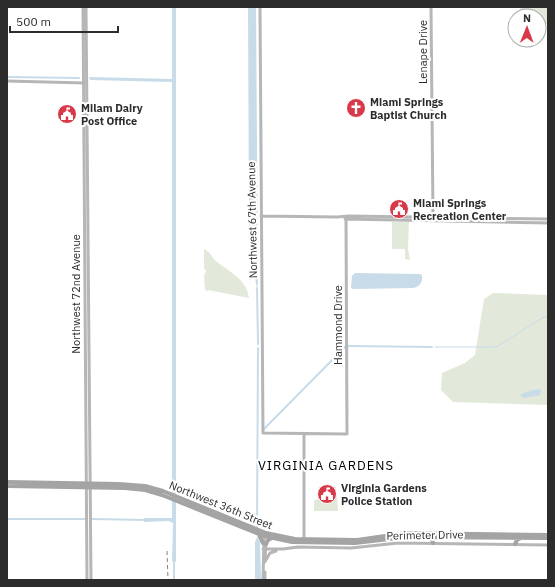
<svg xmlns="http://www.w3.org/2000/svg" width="555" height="587" viewBox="0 0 555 587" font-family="'IBM Plex Sans',sans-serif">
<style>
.green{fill:#e2e9da}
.water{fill:#c7dce8}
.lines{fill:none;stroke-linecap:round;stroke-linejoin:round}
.stream{stroke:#c7dce8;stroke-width:1}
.canal{stroke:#c7dce8;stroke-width:2}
.secondary{stroke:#b6b6b6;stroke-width:3}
.primary{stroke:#a4a4a4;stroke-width:4}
.rail{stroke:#818181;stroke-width:1;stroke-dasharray:4 3;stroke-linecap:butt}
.labels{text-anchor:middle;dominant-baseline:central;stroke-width:4;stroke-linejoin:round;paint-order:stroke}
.street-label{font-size:11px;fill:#2c2c2c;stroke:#fff}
.poi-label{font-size:11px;font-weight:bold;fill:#2c2c2c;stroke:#fff;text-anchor:start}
.quarter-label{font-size:13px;letter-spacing:1px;fill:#000;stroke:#fff}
</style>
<rect width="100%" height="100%" fill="#fff"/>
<path class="green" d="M 520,7 L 548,7 L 548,24 L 539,24 L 539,16 L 520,16 Z
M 392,222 L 409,222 L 408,249 L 410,260 L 405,259 L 405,249 L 392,249 Z
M 204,249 C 210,251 212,258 217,262 C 230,272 247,280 249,298 L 208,290 L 208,291 L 205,290 L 204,276 L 206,271 L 204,268 Z
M 493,293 L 548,295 L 548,405 L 453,402 L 441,390 L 442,373 L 465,363 L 475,355 L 484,299 Z
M 331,485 L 336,487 L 335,494 L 337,495 L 338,511 L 314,511 L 314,500 L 321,499 L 324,492 L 328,492 Z"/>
<path class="water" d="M 172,7 L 176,7 L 176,562 L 172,561 L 173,523 L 169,521 L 144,522 L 144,518 L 172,518 L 172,82 L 90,80 L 89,77 L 172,79 Z
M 248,7 L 256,7 L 258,282 L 257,289 L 254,272 L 249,224 Z
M 355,273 L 420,274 L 422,275 C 423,282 420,287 413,288 L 353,289 L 351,288 L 352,276 Z
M 539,389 L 541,391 L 540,395 L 524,398 L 521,396 L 521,394 L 533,390 Z
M 257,537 L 260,542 L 261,580 L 255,580 L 255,542 Z"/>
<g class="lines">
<path class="stream" d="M 435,347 L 493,347 L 498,346 L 542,318 L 548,316"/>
<path class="canal" d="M 7,77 L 79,78
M 257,288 L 258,344
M 348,346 L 432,347
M 264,429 L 345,347
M 7,519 L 85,519
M 92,519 L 147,520
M 257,527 L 258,348
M 174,580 L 174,560"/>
<path class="secondary" d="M 83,7 L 87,580
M 86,7 L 91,580
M 260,7 L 263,433 L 347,434 L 346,216
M 431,7 L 433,217
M 7,81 L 85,83
M 261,216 L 337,217 L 349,216 L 548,219
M 345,219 L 548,223
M 304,434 L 304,540
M 263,549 L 283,549 L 298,547 L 351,548 L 398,543 L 548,545
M 266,560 L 270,553 L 276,551
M 265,562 L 266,542
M 265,572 L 265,580
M 263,580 L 264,534"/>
<path class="primary" d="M 7,482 L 119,484 L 145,486 L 163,491 L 266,533 L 295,539 L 357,540 L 406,533 L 548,535
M 7,486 L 125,488 L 145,490 L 162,495 L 264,536 L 292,542 L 355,543 L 406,537 L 548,538
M 259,535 L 263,543
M 429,537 L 432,539 L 433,543
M 266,544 L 268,540 L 272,538
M 515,544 L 517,540 L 521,538"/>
<path class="rail" d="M 167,551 L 168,580"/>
</g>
<defs>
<symbol id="church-disc" viewBox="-11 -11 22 22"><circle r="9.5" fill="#d83949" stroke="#fff"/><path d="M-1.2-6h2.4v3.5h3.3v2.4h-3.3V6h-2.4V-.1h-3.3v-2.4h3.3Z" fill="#fff"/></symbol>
<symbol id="civic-disc" viewBox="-11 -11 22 22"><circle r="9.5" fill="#d83949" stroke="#fff"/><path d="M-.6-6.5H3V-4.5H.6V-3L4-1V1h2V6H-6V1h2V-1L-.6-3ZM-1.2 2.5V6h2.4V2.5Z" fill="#fff"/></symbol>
</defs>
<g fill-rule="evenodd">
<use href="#church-disc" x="345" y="97" width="22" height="22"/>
<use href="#civic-disc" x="56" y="103" width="22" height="22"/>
<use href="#civic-disc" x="388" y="198" width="22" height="22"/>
<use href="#civic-disc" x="316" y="483" width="22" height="22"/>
</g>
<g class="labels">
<g class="street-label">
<text transform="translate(423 52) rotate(-90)">Lenape Drive</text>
<text transform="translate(252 220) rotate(-91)">Northwest 67th Avenue</text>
<text transform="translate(76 294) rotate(-90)">Northwest 72nd Avenue</text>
<text transform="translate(338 325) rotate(-90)">Hammond Drive</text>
<text transform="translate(221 505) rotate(22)">Northwest 36th Street</text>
<text transform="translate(425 535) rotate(-1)">Perimeter Drive</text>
</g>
<g class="poi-label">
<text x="370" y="102">Miami Springs<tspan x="370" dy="13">Baptist Church</tspan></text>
<text x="81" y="108">Milam Dairy<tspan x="81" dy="13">Post Office</tspan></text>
<text x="413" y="203">Miami Springs<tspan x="413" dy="13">Recreation Center</tspan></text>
<text x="341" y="488">Virginia Gardens<tspan x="341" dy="13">Police Station</tspan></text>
</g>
<g class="quarter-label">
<text x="326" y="465">VIRGINIA GARDENS</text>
</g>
</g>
<rect width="555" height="587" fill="none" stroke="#2c2c2c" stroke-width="16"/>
<g transform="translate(527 28) rotate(1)"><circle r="19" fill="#ffffff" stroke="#ababab"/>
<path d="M0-3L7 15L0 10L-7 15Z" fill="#d83949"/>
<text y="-6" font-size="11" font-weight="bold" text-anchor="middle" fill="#2c2c2c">N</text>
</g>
<path d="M10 26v6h108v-6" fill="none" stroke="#2c2c2c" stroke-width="2"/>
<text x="16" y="26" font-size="12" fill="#2c2c2c" stroke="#ffffff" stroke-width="3" paint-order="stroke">500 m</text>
</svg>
